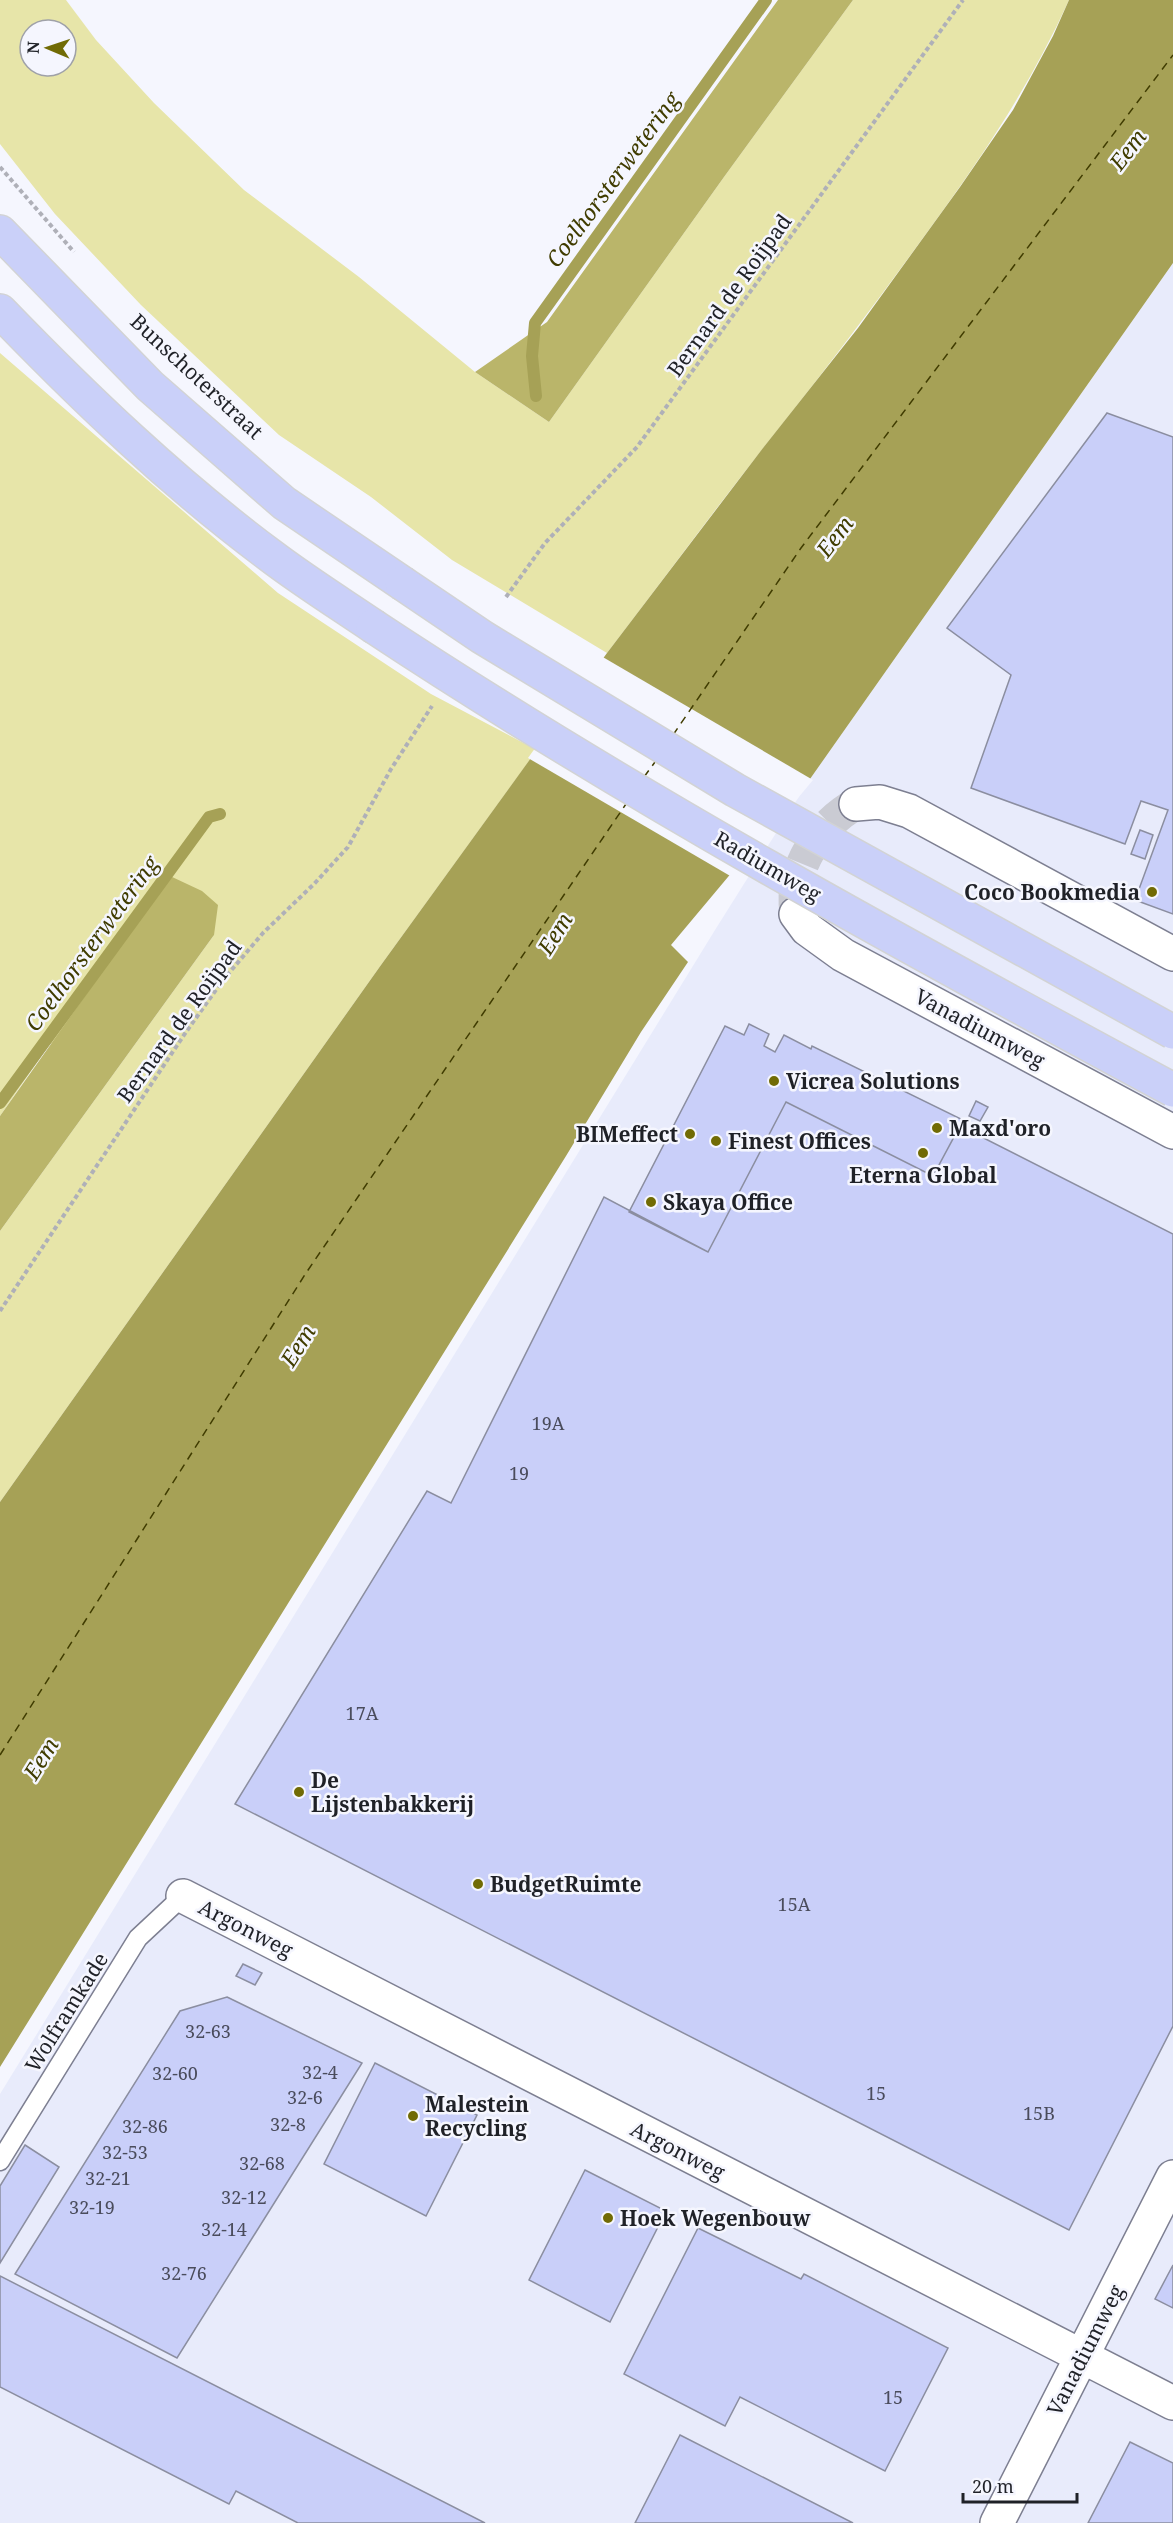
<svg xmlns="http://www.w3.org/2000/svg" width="1173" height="2523" viewBox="0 0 1173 2523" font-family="'Noto Serif',serif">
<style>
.built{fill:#e8ebfb}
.green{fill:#e7e5a9;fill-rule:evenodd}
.forest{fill:#bab56a}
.water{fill:#a6a156}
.pier{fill:#f5f6fe}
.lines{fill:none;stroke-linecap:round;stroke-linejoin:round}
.stream{stroke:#a6a156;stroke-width:12}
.ferry{stroke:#403c00;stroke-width:1.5;stroke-dasharray:8 6;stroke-linecap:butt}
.building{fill:#c9cff9;stroke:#8b8ea0;stroke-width:1.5}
.street-tunnel{stroke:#cacbd3;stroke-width:33;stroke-dasharray:33 16;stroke-linecap:butt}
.lane-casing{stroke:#7d7f91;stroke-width:21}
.street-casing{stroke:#7d7f91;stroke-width:36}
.primary-casing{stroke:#d2d3d4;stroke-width:36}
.path{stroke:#afb0b8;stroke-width:4;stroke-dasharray:4.5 3;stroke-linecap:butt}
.lane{stroke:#fff;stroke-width:18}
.street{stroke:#fff;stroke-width:33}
.primary{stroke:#cad0f9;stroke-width:33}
.primary-bridge-casing{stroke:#d2d3d4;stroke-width:36;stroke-linecap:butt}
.primary-bridge{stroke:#cad0f9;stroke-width:33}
.poi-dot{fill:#716b05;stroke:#f5f6fe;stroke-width:2}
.labels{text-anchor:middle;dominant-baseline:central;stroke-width:5;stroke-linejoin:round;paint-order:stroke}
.number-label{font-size:18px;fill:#4a4c5c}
.street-label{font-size:21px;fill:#1f2127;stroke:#f5f6fe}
.poi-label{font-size:21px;font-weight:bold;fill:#1f2127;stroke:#f5f6fe;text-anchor:start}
.water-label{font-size:22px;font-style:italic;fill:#403c00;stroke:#f5f6fe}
</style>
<rect width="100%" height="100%" fill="#f5f6fe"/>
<path class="built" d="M 1173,263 L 1173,2523 L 0,2523 L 0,2094 L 715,930 L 810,779 Z"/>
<path class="green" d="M 0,0 L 66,0 L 96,40 L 154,103 L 244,190 L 359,277 L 475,372 L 549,422 L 724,177 L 853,0 L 1069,0 C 1031,84 982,157 928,231 C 881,296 833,360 783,423 C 723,498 666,576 607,653 L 452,560 L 371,497 L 279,435 L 141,305 L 55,214 L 0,144 ZM 30,30 L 66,30 L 66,66 L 30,66 Z
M 0,353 L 278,593 L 431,694 L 537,750 L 381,965 L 0,1502 L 0,1231 L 214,935 L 49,1045 L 0,1116 Z"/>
<path class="forest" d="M 778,0 L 853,0 L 724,177 L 549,422 L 475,372 L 547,322 Z
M 170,876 L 202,891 L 218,905 L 214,935 L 0,1231 L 0,1116 Z"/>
<path class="water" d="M 1069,0 L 1173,0 L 1173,263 L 810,779 L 671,945 L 688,962 L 641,1032 L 566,1156 L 0,2067 L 0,1502 L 381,965 L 607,653 L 763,448 L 858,328 L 960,187 L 1013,110 L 1053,36 Z"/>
<path class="pier" d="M 601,656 L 813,780 L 732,877 L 528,758 Z"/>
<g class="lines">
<path class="stream" d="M 536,396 L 532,356 L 535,323 L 766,0
M 0,1103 L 209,817 L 220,814"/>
<path class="ferry" d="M 673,735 L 801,548 L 1173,55
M 644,777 L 655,762
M 0,1755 L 306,1273 L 626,804"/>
</g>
<path class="building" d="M 1107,413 L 1173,437 L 1173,914 L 1135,900 L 1168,810 L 1141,801 L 1125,844 L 971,788 L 1011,675 L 947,628 Z
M 1140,830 L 1153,835 L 1145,859 L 1131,854 Z
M 749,1024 L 769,1034 L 764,1046 L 775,1052 L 784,1035 L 811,1049 L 812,1046 L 963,1120 L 933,1176 L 786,1102 L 708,1252 L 629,1212 L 725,1026 L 744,1035 Z
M 976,1101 L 988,1107 L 980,1121 L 969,1116 Z
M 786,1102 L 933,1176 L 960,1126 L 1173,1234 L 1173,2026 L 1069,2230 L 235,1804 L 427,1491 L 451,1503 L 604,1197 L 708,1252 Z
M 243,1964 L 262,1973 L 255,1985 L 236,1976 Z
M 227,1997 L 362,2063 L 177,2358 L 15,2274 L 180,2011 Z
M 375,2063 L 477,2115 L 426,2216 L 324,2164 Z
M 25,2145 L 59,2167 L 0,2263 L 0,2186 Z
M 585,2170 L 666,2211 L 610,2322 L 529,2280 Z
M 698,2228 L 801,2279 L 804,2274 L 948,2348 L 885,2471 L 740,2397 L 725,2426 L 624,2374 Z
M 1173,2265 L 1173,2308 L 1155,2299 Z
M 0,2276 L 485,2523 L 298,2523 L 236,2491 L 229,2504 L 0,2387 Z
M 680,2435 L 853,2523 L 635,2523 Z
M 1130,2442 L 1173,2463 L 1173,2523 L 1088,2523 Z"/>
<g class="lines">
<path class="street-tunnel" d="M 796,912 C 789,870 820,823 856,804"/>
<defs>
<path id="lane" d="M 0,2161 L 138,1938 L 183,1896"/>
<path id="street" d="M 856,804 L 880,802 L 909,811 L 1173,954
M 796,914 L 807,929 L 843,955 L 1173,1132
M 183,1896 L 1173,2403
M 997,2523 L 1173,2177"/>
<path id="primary" d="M 0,232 L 150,386 L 284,503 L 402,583
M 0,311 C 85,399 173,483 271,556 C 304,581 339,603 373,626"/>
</defs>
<use href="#lane" class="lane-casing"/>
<use href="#street" class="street-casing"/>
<use href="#primary" class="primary-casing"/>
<path class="path" d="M 0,167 L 74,252
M 506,597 L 545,543 L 637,447 L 963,0
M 0,1311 L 186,1032 L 223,980 L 263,933 L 314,884 L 348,847 L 391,769 L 432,706"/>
<use href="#lane" class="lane"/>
<use href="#street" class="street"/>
<use href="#primary" class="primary"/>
<defs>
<path id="primary-bridge" d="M 402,583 L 482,637 L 735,790 L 1173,1032
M 373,626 C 630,796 902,944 1173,1090"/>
</defs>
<use href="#primary-bridge" class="primary-bridge-casing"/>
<use href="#primary-bridge" class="primary-bridge"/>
</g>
<g class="poi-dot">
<circle cx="1152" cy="892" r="6"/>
<circle cx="774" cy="1081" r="6"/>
<circle cx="937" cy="1128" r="6"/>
<circle cx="690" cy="1134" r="6"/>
<circle cx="716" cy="1141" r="6"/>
<circle cx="923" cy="1153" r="6"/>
<circle cx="651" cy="1202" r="6"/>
<circle cx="299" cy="1792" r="6"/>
<circle cx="478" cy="1884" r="6"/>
<circle cx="413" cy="2116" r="6"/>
<circle cx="608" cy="2218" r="6"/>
</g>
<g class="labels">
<g class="number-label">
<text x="548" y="1423">19A</text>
<text x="519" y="1473">19</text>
<text x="362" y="1713">17A</text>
<text x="794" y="1904">15A</text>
<text x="208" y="2031">32-63</text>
<text x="320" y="2072">32-4</text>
<text x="175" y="2073">32-60</text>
<text x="876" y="2093">15</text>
<text x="305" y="2097">32-6</text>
<text x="1039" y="2113">15B</text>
<text x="288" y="2124">32-8</text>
<text x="145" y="2126">32-86</text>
<text x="125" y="2152">32-53</text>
<text x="262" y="2163">32-68</text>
<text x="108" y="2178">32-21</text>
<text x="244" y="2197">32-12</text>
<text x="92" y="2207">32-19</text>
<text x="224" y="2229">32-14</text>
<text x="184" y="2273">32-76</text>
<text x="893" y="2397">15</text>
</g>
<g class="street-label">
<text transform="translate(729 295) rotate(-54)">Bernard de Roijpad</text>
<text transform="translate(197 376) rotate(43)">Bunschoterstraat</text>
<text transform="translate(768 866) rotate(30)">Radiumweg</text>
<text transform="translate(179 1021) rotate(-54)">Bernard de Roijpad</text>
<text transform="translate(980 1028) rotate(28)">Vanadiumweg</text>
<text transform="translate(246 1928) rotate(27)">Argonweg</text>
<text transform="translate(66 2012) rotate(-58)">Wolframkade</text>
<text transform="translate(678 2150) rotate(27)">Argonweg</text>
<text transform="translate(1085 2350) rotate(-63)">Vanadiumweg</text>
</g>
<g class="poi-label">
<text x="1140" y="892" text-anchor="end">Coco Bookmedia</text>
<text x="786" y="1081">Vicrea Solutions</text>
<text x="949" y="1128">Maxd'oro</text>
<text x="678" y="1134" text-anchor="end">BIMeffect</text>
<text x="728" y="1141">Finest Offices</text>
<text x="923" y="1175" text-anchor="middle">Eterna Global</text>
<text x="663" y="1202">Skaya Office</text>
<text x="311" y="1780">De<tspan x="311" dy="24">Lijstenbakkerij</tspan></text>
<text x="490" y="1884">BudgetRuimte</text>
<text x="425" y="2104">Malestein<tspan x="425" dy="24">Recycling</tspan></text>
<text x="620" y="2218">Hoek Wegenbouw</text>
</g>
<g class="water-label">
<text transform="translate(1127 149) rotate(-53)">Eem</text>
<text transform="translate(612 179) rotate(-54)">Coelhorsterwetering</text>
<text transform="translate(834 536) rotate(-53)">Eem</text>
<text transform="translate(554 933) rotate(-58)">Eem</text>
<text transform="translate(91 943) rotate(-54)">Coelhorsterwetering</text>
<text transform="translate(297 1345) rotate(-58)">Eem</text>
<text transform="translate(40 1758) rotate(-58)">Eem</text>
</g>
</g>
<g transform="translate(48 48) rotate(272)"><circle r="28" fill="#f5f6fe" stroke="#9fa1a8" stroke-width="1.5"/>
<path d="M0-4.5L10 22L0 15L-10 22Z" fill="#716b05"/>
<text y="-9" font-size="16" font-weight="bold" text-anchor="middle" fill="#1f2127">N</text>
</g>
<path d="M963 2493v9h114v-9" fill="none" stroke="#1f2127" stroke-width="3"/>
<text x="972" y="2493" font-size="18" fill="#1f2127" stroke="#f5f6fe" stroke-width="4.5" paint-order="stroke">20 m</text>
</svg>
